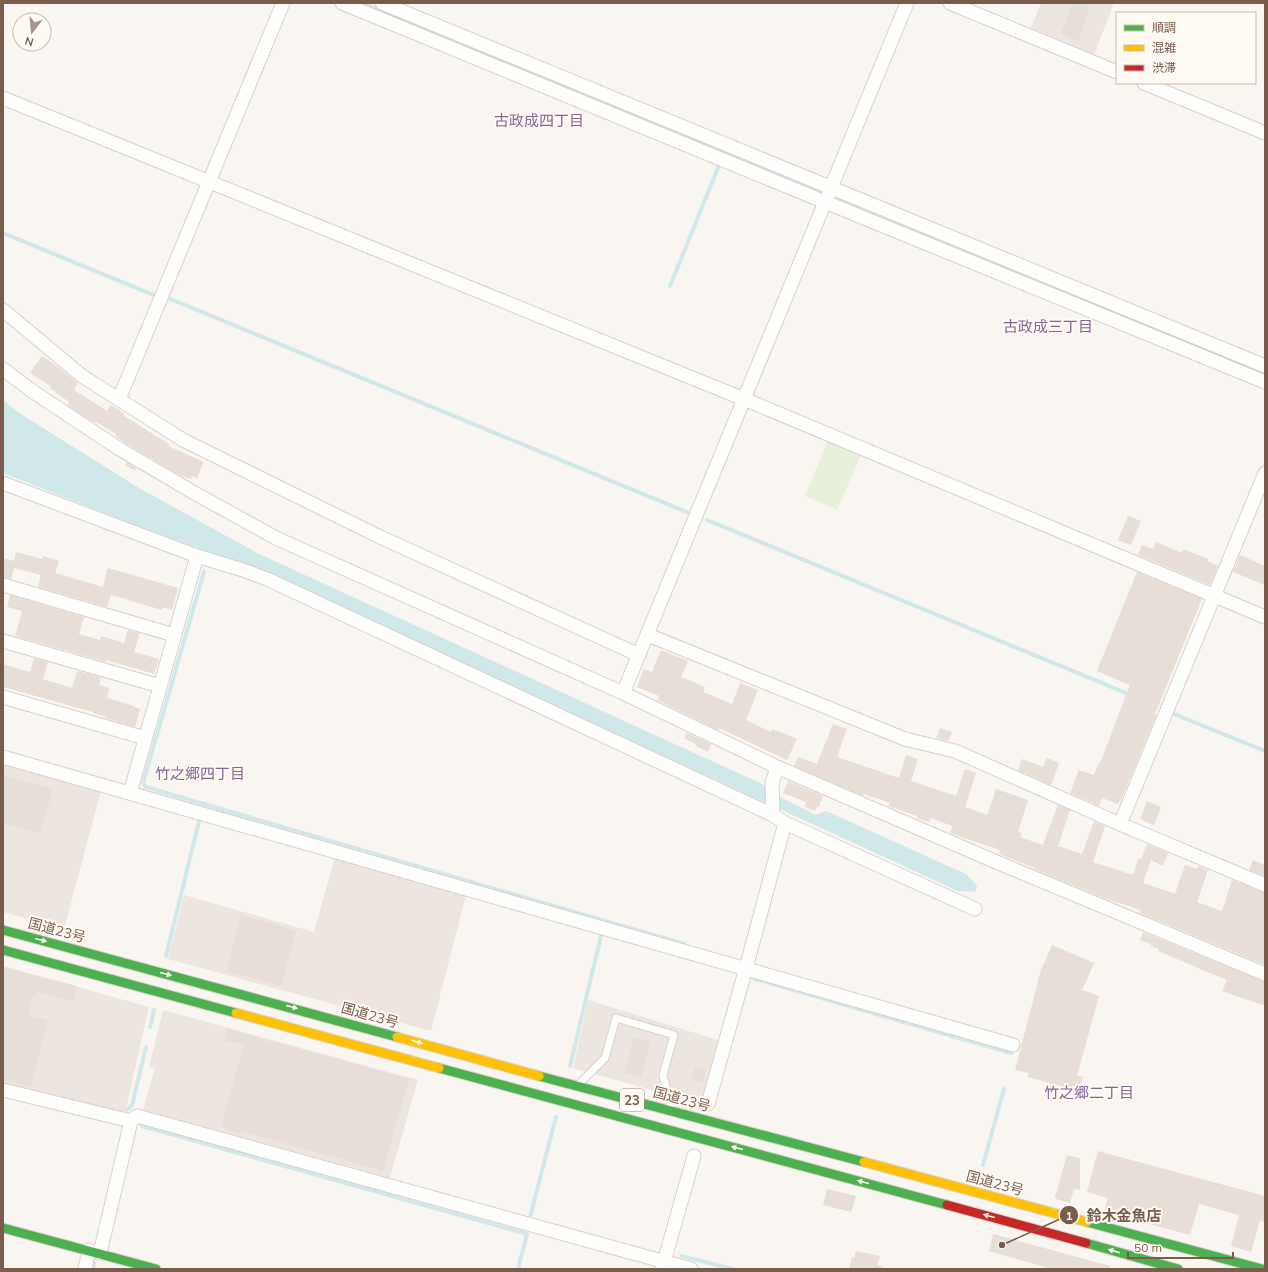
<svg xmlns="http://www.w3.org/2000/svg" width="1268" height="1272" viewBox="0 0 1268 1272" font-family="Mulish,'Noto Sans JP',sans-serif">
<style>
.industrial{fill:#ede5e0}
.green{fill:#e7f0db}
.water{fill:#d0e8ea}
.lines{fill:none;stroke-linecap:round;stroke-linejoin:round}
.stream{stroke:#d0e8ea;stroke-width:4}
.building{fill:#e6ded7}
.lane-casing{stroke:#d7d1cb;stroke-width:9}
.street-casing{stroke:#d7d1cb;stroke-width:15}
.fast-casing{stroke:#d9d2cb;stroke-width:11}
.slow-casing{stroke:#d9d2cb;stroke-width:11}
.jam-casing{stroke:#d9d2cb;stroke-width:11}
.path{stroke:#dcd5d0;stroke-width:2.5;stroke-dasharray:1 3;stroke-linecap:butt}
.lane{stroke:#fefefd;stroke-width:7}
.street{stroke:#fefefd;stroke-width:13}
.fast{stroke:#4caf50;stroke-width:9}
.slow{stroke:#ffc107;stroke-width:9}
.jam{stroke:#c62828;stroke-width:9}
.oneway{fill:#fffaf3}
.labels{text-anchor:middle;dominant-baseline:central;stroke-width:4;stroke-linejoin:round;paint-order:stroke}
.shield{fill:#fffaf3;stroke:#a28b7f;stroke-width:1}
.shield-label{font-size:13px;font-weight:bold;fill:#7a5c4d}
.street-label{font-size:14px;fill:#7a5c4d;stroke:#fffaf3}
.neighbourhood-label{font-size:15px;fill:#846695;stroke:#fffaf3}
.leader{fill:none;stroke:#7a5c4d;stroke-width:1.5}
.callout-dot{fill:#7a5c4d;stroke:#fffaf3;stroke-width:1.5}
.mark-label{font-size:12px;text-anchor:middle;font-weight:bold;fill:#fff}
.callout-label{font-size:15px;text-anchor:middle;font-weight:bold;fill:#7a5c4d;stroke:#fffaf3;stroke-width:4;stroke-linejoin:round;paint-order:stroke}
</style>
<rect width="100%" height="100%" fill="#f9f5f0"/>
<path class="industrial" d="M 1041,3 L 1114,3 L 1094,55 L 1031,28 Z
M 3,764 L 101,791 L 64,929 L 3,912 Z
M 335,857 L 466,895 L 431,1031 L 168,959 L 184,895 L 314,932 Z
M 3,966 L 149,1007 L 125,1113 L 3,1083 Z
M 588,1000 L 718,1040 L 702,1104 L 573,1068 Z
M 163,1010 L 418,1080 L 390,1178 L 143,1110 L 155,1068 L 149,1067 Z"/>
<path class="green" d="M 828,440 L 861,454 L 837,510 L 805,496 Z"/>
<path class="water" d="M 3,400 L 19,413 L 139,488 L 259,554 L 762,784 L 774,794 L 816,815 L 826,811 L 966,874 L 977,886 L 975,892 L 958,891 L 257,569 L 142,528 L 3,473 Z"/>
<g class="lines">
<path class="stream" d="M 362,3 L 822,192
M 835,197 L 1265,373
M 3,233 L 156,296
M 670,286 L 720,163
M 168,298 L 689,513
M 707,520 L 1131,695
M 204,572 L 143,783 L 146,787 L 684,944
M 1174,714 L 1265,751
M 166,956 L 199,821
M 755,979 L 1011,1053
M 150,1027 L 154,1010
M 570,1066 L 601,936
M 127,1110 L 132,1105 L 146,1047
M 142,1126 L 527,1234 L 518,1269
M 983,1165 L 1004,1089
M 530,1217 L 556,1117
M 681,1256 L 733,1269
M 93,1269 L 94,1263"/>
</g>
<path class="building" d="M 1073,3 L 1089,3 L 1087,10 L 1089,11 L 1078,41 L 1061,34 Z
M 42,356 L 61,369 L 61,370 L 78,383 L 74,390 L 107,411 L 111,405 L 125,414 L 124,416 L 169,444 L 168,446 L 204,462 L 197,478 L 192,476 L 191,479 L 179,475 L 122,441 L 115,436 L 116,435 L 115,433 L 96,422 L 95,423 L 67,405 L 69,402 L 50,388 L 51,386 L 30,373 Z
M 127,462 L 136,468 L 135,471 L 125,465 Z
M 1128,516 L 1141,521 L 1131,545 L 1118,540 Z
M 1156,542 L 1182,553 L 1183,549 L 1208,559 L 1207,561 L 1218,566 L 1210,585 L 1138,555 L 1142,545 L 1153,549 Z
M 16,552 L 42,559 L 43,556 L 59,561 L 55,573 L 103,587 L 108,568 L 178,588 L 172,610 L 163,607 L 162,610 L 111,595 L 107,607 L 38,587 L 41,575 L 14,568 L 11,579 L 3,577 L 3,558 L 14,561 Z
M 1240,555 L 1265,566 L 1265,585 L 1233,572 Z
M 1137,572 L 1202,599 L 1155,714 L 1157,714 L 1121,800 L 1120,800 L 1118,804 L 1102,798 L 1099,806 L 1070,793 L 1079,770 L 1094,775 L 1099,763 L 1100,763 L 1130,685 L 1097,671 Z
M 10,595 L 84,617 L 79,634 L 100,640 L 101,636 L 124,643 L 128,630 L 140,633 L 134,652 L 159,659 L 154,674 L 106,660 L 106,662 L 15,636 L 22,611 L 7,607 Z
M 661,650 L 688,661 L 681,677 L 705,687 L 703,692 L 732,704 L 740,683 L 758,690 L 746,720 L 771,732 L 772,729 L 776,731 L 776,730 L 797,739 L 787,760 L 719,728 L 718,730 L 657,700 L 659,696 L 637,687 L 644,669 L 652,672 Z
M 34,658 L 48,662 L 43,679 L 72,688 L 77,671 L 101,677 L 99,685 L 109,688 L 107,698 L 134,706 L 134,707 L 140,709 L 135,727 L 105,718 L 106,717 L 93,713 L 93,712 L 3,687 L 3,664 L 30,672 Z
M 833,724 L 847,729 L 837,757 L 899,778 L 906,755 L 918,759 L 911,781 L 956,796 L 965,769 L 976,773 L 965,807 L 987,815 L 996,789 L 1028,800 L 1018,832 L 1022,833 L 1020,837 L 1043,845 L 1058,805 L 1070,810 L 1058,846 L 1082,854 L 1094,821 L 1105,826 L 1093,862 L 1133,875 L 1139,858 L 1141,859 L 1147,844 L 1168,853 L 1163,866 L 1151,860 L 1143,883 L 1175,894 L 1185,865 L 1197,869 L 1198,866 L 1208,870 L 1197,902 L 1222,911 L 1232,880 L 1265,893 L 1265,965 L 1140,913 L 1141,910 L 1104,898 L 1034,869 L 1035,868 L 999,854 L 1000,850 L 950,833 L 952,826 L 931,818 L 929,822 L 917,818 L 917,816 L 888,806 L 890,803 L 864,794 L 863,796 L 794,766 L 798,757 L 817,764 Z
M 940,728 L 952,732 L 948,741 L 936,738 Z
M 687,733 L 711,744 L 708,752 L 696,746 L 697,745 L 684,738 Z
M 1047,758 L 1059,763 L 1051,785 L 1018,770 L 1022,759 L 1043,767 Z
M 3,776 L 53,789 L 40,833 L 3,823 Z
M 788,781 L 823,796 L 819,807 L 817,807 L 815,811 L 805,807 L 806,802 L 783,793 Z
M 1147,801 L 1161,807 L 1154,825 L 1140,819 Z
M 1253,860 L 1265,865 L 1265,876 L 1249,870 Z
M 241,915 L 296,931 L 281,986 L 226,971 Z
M 1143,932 L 1265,982 L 1265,1006 L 1222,991 L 1227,980 L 1158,951 L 1159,949 L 1151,946 L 1151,944 L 1140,940 Z
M 1052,945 L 1094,963 L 1082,990 L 1095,994 L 1095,995 L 1099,996 L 1077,1076 L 1083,1077 L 1079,1091 L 1028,1077 L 1028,1073 L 1015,1070 L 1041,970 Z
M 3,967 L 77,986 L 73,1001 L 38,992 L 32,999 L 28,1015 L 48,1020 L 31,1087 L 3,1079 Z
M 227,1028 L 272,1042 L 272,1041 L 409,1079 L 383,1171 L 241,1131 L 240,1134 L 226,1131 L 227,1127 L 221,1126 L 244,1045 L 224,1040 Z
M 634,1037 L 651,1042 L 641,1077 L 624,1072 Z
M 695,1066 L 706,1069 L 702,1083 L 691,1080 Z
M 1098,1151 L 1265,1196 L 1265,1222 L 1260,1220 L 1251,1252 L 1231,1246 L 1239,1215 L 1199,1204 L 1190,1235 L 1104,1212 L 1108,1198 L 1087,1192 Z
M 1067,1155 L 1080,1158 L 1080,1190 L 1074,1189 L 1070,1203 L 1056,1199 L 1055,1197 Z
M 827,1189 L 856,1196 L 851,1212 L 823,1205 Z
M 993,1234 L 1110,1266 L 1110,1269 L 1052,1269 L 989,1251 Z
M 856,1251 L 880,1256 L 877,1265 L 882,1266 L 881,1269 L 849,1269 L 852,1257 L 854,1258 Z"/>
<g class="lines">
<defs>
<path id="lane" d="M 580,1083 L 605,1058 L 616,1018 L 674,1035 L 663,1075 L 671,1107"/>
<path id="street" d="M 342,3 L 825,202 L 1265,382
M 382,3 L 1265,366
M 950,3 L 1117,72
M 1144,83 L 1265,133
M 3,98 L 744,399 L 1265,617
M 3,310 L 82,376 L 183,440 L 378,536 L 639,655
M 3,369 L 32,391 L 118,448 L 196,494 L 278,539 L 623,693 L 777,767 L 994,861 L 1265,974
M 119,399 L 283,3
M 3,483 L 197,556 L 243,570 L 267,579 L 773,815
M 3,585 L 174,635
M 648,635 L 905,739 L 955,751 L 1120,824 L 1265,885
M 3,641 L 160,686
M 623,693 L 907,3
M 3,697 L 145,738
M 3,757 L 1013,1045
M 130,793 L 197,556
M 785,823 L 975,909
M 1120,824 L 1265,473
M 3,1090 L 131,1121
M 708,1104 L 746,968 L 785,823 L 773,815 L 772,783 L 777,767
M 100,1253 L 131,1121 L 137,1116 L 691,1269
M 85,1269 L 89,1250
M 662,1269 L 694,1156"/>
<path id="fast" d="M 3,930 L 397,1037
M 3,950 L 236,1013
M 439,1068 L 947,1205
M 539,1076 L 864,1162
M 1087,1222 L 1262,1269
M 3,1228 L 156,1269
M 1086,1243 L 1178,1269"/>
<path id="slow" d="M 236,1013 L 439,1068
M 397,1037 L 539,1076
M 864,1162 L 1087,1222"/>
<path id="jam" d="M 947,1205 L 1086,1243"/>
</defs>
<use href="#lane" class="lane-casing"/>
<use href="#street" class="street-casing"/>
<use href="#fast" class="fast-casing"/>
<use href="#slow" class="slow-casing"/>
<use href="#jam" class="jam-casing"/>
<path class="path" d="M 998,850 L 1018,793"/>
<use href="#lane" class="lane"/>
<use href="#street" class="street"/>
<use href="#fast" class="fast"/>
<use href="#slow" class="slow"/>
<use href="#jam" class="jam"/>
</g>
<defs><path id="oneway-solid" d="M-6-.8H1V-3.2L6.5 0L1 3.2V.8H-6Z"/></defs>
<g class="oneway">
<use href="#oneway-solid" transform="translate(41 940) rotate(15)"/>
<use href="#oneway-solid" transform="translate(166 974) rotate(15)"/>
<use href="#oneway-solid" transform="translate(292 1007) rotate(15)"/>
<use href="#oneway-solid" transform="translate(417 1042) rotate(16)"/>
<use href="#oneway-solid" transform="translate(737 1148) rotate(-165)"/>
<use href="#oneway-solid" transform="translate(863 1182) rotate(-165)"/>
<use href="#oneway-solid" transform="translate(989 1216) rotate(-165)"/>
<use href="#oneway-solid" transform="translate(1114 1251) rotate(-164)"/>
</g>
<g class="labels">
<rect class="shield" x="620" y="1089" width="24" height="22" rx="3"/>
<g class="shield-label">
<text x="632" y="1100">23</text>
</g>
<g class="street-label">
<text transform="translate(57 930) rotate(15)">国道23号</text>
<text transform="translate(370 1015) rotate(16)">国道23号</text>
<text transform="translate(682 1099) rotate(15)">国道23号</text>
<text transform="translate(995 1183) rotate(15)">国道23号</text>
</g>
<g class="neighbourhood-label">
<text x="539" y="120">古政成四丁目</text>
<text x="1048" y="326">古政成三丁目</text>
<text x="200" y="773">竹之郷四丁目</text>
<text x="1089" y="1092">竹之郷二丁目</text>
</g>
</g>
<path class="leader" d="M1002 1245L1069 1215"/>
<g class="callout-dot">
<circle cx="1002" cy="1245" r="4"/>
<circle cx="1069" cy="1215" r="10"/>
</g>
<g class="mark-label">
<text x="1069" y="1220">1</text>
</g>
<g class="callout-label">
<text x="1124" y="1221">鈴木金魚店</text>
</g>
<rect width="1268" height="1272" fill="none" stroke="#7a5c4d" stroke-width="8"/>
<rect x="1116" y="12" width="140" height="72" fill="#fffaf3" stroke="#cabbb1"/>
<rect x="1124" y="25" width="20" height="6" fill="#4caf50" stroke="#cabbb1"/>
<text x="1152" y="32" font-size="12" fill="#7a5c4d">順調</text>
<rect x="1124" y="45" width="20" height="6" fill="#ffc107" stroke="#cabbb1"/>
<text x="1152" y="52" font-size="12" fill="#7a5c4d">混雑</text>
<rect x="1124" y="65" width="20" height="6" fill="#c62828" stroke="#cabbb1"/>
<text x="1152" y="72" font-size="12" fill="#7a5c4d">渋滞</text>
<g transform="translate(32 32) rotate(196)"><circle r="19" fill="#fffaf3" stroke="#cabbb1"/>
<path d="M0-3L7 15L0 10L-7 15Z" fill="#a69286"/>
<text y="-6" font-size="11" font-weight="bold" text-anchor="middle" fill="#7a5c4d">N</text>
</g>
<path d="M1128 1252v6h105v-6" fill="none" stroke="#7a5c4d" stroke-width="2"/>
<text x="1134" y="1252" font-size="12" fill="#7a5c4d" stroke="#fffaf3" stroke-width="3" paint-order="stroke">50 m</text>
</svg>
